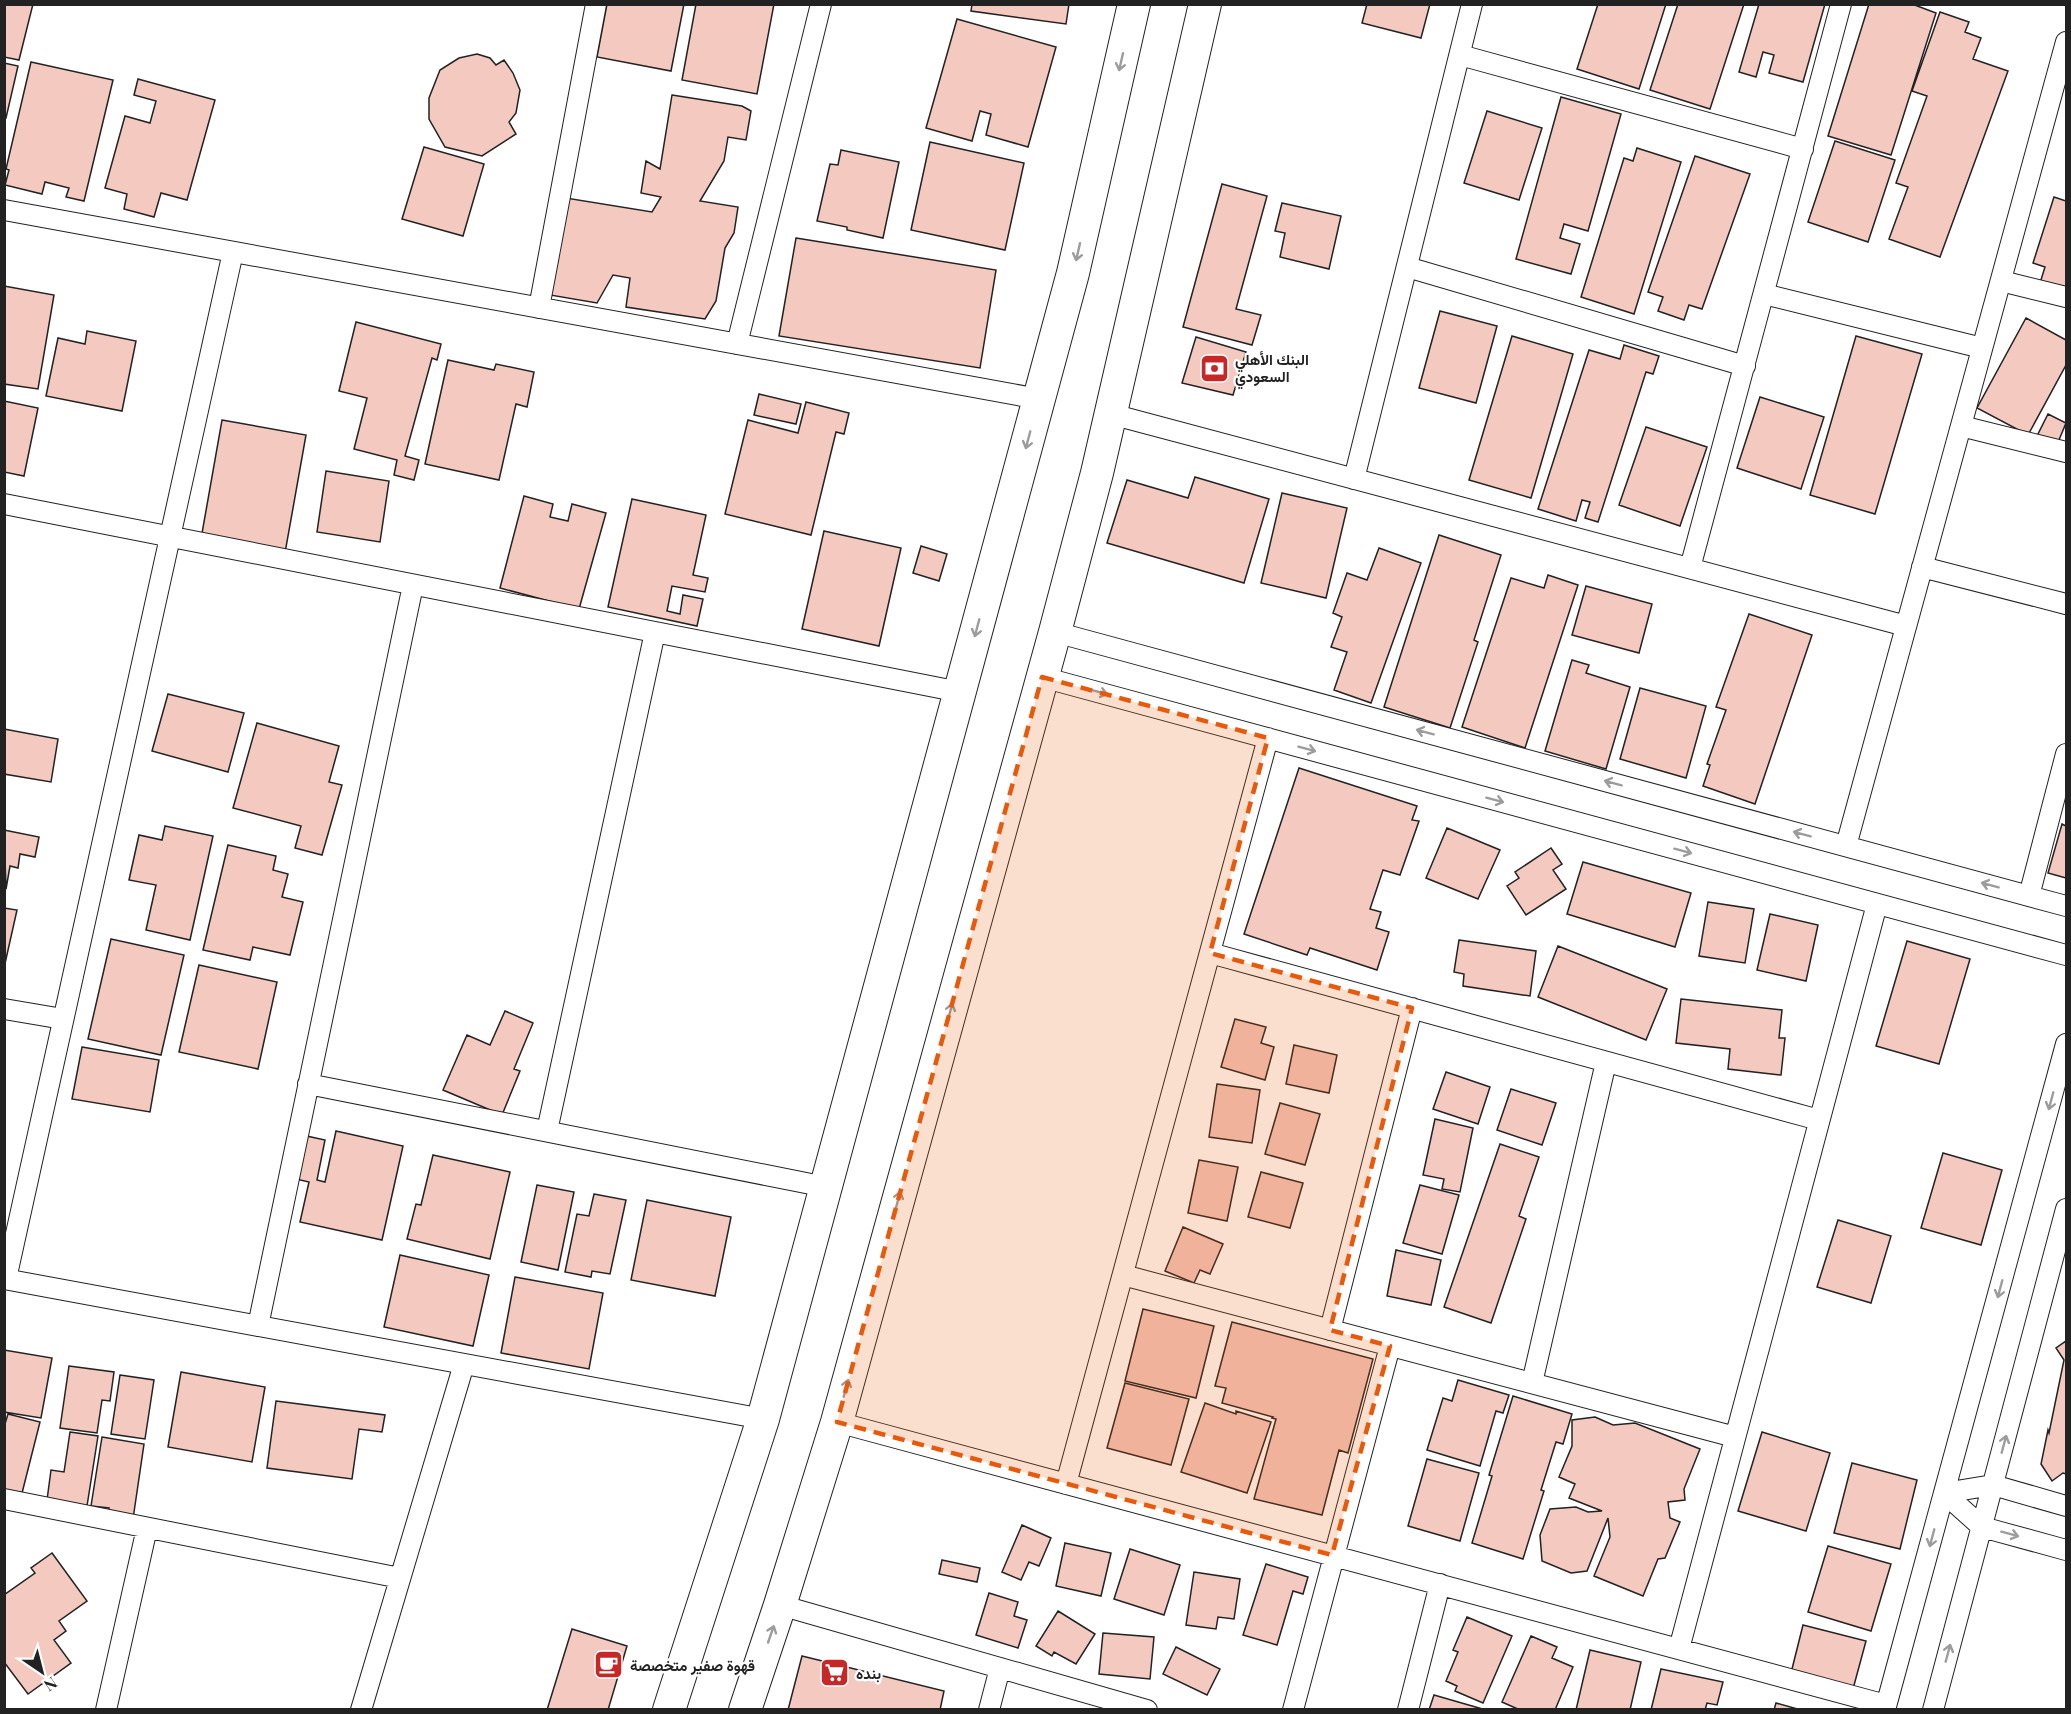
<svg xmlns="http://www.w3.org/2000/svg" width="2071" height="1714" viewBox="0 0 2071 1714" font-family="'Playfair Display',Vazirmatn,serif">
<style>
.building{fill:#f3c9c0;stroke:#222;stroke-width:1.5}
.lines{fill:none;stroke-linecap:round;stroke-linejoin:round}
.minor-casing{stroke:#222;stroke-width:22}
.primary-casing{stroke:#222;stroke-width:34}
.minor{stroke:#fff;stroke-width:20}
.primary{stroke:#fff;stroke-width:32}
.oneway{stroke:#9c9c9c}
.marked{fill:#e8590c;fill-opacity:0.2;stroke:#e8590c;stroke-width:4.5;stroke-dasharray:12 8;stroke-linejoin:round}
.labels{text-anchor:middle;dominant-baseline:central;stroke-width:4.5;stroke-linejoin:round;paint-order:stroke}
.poi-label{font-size:15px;font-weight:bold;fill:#222;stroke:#fff;text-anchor:start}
</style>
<rect width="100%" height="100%" fill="#fff"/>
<path class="building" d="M 4,4 L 33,4 L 19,60 L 4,57 Z
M 607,4 L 684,4 L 671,71 L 597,57 Z
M 696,4 L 774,4 L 757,94 L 682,80 Z
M 972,4 L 1069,4 L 1066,24 L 971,11 Z
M 1367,4 L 1430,4 L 1421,38 L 1362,23 Z
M 1598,4 L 1666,4 L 1639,89 L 1577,69 Z
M 1678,4 L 1744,4 L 1710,109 L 1650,90 Z
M 1759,4 L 1825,4 L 1803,82 L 1769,73 L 1774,55 L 1763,52 L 1756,77 L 1739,72 Z
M 1869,4 L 1912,4 L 1936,13 L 1891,155 L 1828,136 Z
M 1940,12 L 1969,22 L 1965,32 L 1981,38 L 1973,59 L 2008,71 L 1940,257 L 1889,239 L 1908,187 L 1896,183 L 1927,96 L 1912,91 Z
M 957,19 L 1056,47 L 1028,147 L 986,135 L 991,114 L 980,111 L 972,141 L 926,128 Z
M 477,54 L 490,58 L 496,65 L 504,60 L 513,73 L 520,90 L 516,113 L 509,122 L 516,134 L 482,156 L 445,147 L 429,119 L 429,98 L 440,70 L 459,58 Z
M 31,62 L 113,80 L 84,201 L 66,197 L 69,188 L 45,182 L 42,194 L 5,185 L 9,170 L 6,169 Z
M 4,63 L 18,66 L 6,118 L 4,117 Z
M 138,79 L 215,100 L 187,200 L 161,193 L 154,217 L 124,209 L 127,194 L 105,188 L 125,116 L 150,123 L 156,101 L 134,95 Z
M 672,95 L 742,106 L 751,111 L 746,140 L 728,137 L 724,161 L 700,201 L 738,207 L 734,233 L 725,248 L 716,301 L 705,319 L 626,307 L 630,278 L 613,275 L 597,303 L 544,294 L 560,197 L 652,212 L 661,197 L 641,193 L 646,161 L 660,169 Z
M 1561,97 L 1621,114 L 1588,231 L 1564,224 L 1560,238 L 1580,244 L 1571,274 L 1516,259 Z
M 1487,111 L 1542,128 L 1519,200 L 1464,183 Z
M 1835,141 L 1895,160 L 1868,242 L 1808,222 Z
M 930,142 L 1024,163 L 1005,250 L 911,230 Z
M 424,147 L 484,164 L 463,236 L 402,219 Z
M 1637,148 L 1681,162 L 1634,314 L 1581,297 L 1624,158 L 1633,161 Z
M 841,150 L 899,162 L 883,238 L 847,230 L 847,227 L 817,221 L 830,164 L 838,165 Z
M 1695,156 L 1750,174 L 1702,309 L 1689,305 L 1684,320 L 1658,311 L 1663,297 L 1648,292 Z
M 1222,184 L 1267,196 L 1236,309 L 1261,315 L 1252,345 L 1183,327 Z
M 2054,197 L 2066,201 L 2066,291 L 2040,283 L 2045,267 L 2033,263 Z
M 1282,203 L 1341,216 L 1329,269 L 1280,257 L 1285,233 L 1275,231 Z
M 796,238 L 996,270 L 980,368 L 779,336 Z
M 4,286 L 54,295 L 38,389 L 4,384 Z
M 1440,311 L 1497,326 L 1476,403 L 1419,388 Z
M 2026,318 L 2066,340 L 2066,365 L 2028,435 L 1977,408 Z
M 356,322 L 441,344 L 437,360 L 432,358 L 405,456 L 419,460 L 414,480 L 394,475 L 397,460 L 354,449 L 367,398 L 339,391 Z
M 87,331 L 136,341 L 122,411 L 46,396 L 58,338 L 85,344 Z
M 1512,336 L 1573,354 L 1531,498 L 1469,480 Z
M 1856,336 L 1922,354 L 1875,514 L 1810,495 Z
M 1196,337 L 1246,352 L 1233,395 L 1182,383 Z
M 1624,345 L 1659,356 L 1653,374 L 1646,372 L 1598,522 L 1585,518 L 1590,502 L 1582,500 L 1576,521 L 1538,509 L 1589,350 L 1620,359 Z
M 448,360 L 494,370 L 496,364 L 534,372 L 527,407 L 516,404 L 499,480 L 425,464 Z
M 759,394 L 801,404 L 796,424 L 754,415 Z
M 1760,397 L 1824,417 L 1801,489 L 1737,468 Z
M 4,401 L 38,408 L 24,476 L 4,472 Z
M 806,402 L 849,413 L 844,434 L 836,432 L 811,535 L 725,514 L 748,420 L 798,433 Z
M 2048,414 L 2066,423 L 2056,447 L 2036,438 Z
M 222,420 L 306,435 L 285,553 L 201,539 Z
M 1646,427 L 1707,447 L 1680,526 L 1619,505 Z
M 326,471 L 389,481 L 380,542 L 317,532 Z
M 1195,477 L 1269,499 L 1244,583 L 1107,543 L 1127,480 L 1188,498 Z
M 1282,493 L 1347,508 L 1326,598 L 1261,583 Z
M 524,496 L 553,504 L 550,517 L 568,521 L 572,504 L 606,513 L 579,609 L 500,588 Z
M 632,499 L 706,515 L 693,575 L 708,578 L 705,592 L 672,586 L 667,611 L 680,614 L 683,595 L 703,599 L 697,626 L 608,607 Z
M 824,531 L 901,548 L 879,646 L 802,629 Z
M 1439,535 L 1501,555 L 1474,640 L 1478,642 L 1450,728 L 1384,707 Z
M 921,546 L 947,554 L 939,581 L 913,573 Z
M 1379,548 L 1421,563 L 1371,703 L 1334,690 L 1347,652 L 1331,647 L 1342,617 L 1333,613 L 1347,573 L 1367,580 Z
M 1548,575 L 1578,585 L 1525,748 L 1462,727 L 1511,578 L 1544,588 Z
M 1586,586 L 1652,604 L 1639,653 L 1572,635 Z
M 1749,614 L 1812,635 L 1755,804 L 1703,786 L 1710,765 L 1707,764 L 1726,710 L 1716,707 Z
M 1572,660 L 1589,665 L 1586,673 L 1630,687 L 1606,769 L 1545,751 Z
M 1640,688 L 1706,706 L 1686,778 L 1620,759 Z
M 168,694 L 244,713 L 228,772 L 152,751 Z
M 257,723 L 339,746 L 329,782 L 342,785 L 322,855 L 295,848 L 301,826 L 233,808 Z
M 4,729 L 58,739 L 51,782 L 4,774 Z
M 1299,768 L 1417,806 L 1412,820 L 1419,821 L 1400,875 L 1383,870 L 1370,909 L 1381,912 L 1376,928 L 1389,932 L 1377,970 L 1310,948 L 1307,955 L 1244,934 Z
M 2062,824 L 2066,826 L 2066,878 L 2048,873 Z
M 165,826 L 213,836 L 190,940 L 146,930 L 156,885 L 129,880 L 139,835 L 162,840 Z
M 1447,828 L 1500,850 L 1478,899 L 1426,878 Z
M 4,830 L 39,837 L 35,857 L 20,854 L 18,868 L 10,866 L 6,889 Z
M 228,845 L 276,856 L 273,870 L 288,874 L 282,897 L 303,902 L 290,955 L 253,947 L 250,960 L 203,950 Z
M 1551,848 L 1562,864 L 1553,870 L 1566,889 L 1526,915 L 1507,886 L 1519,878 L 1515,872 Z
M 1583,862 L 1691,893 L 1675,947 L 1567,914 Z
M 1708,902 L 1754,909 L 1745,963 L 1699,956 Z
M 4,908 L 17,910 L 4,968 Z
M 1770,914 L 1818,925 L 1806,981 L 1757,970 Z
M 111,939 L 184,955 L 161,1055 L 88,1039 Z
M 1459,940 L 1536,951 L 1530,996 L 1463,986 L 1464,974 L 1454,972 Z
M 1907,941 L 1970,959 L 1939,1064 L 1876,1046 Z
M 1558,946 L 1667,989 L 1646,1040 L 1538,997 Z
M 199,965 L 277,982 L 258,1069 L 179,1052 Z
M 1681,999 L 1782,1010 L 1779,1038 L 1785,1038 L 1781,1075 L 1728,1069 L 1730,1049 L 1676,1043 Z
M 505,1011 L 533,1023 L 514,1069 L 520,1071 L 502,1115 L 443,1090 L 467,1035 L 490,1045 Z
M 1235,1019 L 1266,1027 L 1261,1043 L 1274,1047 L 1265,1080 L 1221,1067 Z
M 1294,1045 L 1337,1055 L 1329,1093 L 1286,1084 Z
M 82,1047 L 159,1060 L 150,1112 L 72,1099 Z
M 1446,1072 L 1490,1087 L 1478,1124 L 1433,1109 Z
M 1217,1084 L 1260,1090 L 1252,1143 L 1209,1137 Z
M 1511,1089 L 1556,1103 L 1542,1145 L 1497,1130 Z
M 1280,1103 L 1320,1114 L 1305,1165 L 1265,1154 Z
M 1435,1119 L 1473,1128 L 1460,1192 L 1442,1189 L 1444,1179 L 1423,1175 Z
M 336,1131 L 403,1146 L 382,1240 L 300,1222 L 309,1182 L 292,1178 L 302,1135 L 325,1140 L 317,1180 L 325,1182 Z
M 1500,1144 L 1539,1157 L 1519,1216 L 1526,1219 L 1491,1323 L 1444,1307 Z
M 1943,1153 L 2002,1170 L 1981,1245 L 1921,1228 Z
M 433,1155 L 510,1172 L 490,1259 L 407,1239 L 416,1204 L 421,1205 Z
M 1199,1160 L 1238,1167 L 1227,1221 L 1188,1213 Z
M 1261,1172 L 1303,1183 L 1290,1228 L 1248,1217 Z
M 537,1185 L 574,1192 L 558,1270 L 521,1262 Z
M 1420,1185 L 1459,1195 L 1442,1254 L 1403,1243 Z
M 594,1194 L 626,1200 L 610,1274 L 592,1271 L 591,1277 L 565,1272 L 577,1214 L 589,1216 Z
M 647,1200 L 731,1217 L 715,1296 L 631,1280 Z
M 1838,1220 L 1891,1236 L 1871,1303 L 1817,1287 Z
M 1183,1227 L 1223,1244 L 1210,1274 L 1200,1270 L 1194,1283 L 1165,1271 Z
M 1396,1250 L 1441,1260 L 1431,1305 L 1387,1296 Z
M 400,1255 L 489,1275 L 473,1346 L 384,1327 Z
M 515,1277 L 603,1293 L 589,1369 L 501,1353 Z
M 1143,1309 L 1214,1326 L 1196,1398 L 1125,1381 Z
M 1232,1322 L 1373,1359 L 1348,1453 L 1339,1450 L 1322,1515 L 1254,1499 L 1276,1419 L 1272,1418 L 1273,1417 L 1222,1403 L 1226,1388 L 1215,1386 Z
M 2066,1341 L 2066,1474 L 2063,1473 L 2052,1481 L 2041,1464 L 2048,1430 L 2049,1433 L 2064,1360 L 2056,1348 Z
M 4,1350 L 52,1358 L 41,1418 L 4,1412 Z
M 69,1366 L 114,1372 L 110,1401 L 102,1400 L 97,1433 L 60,1428 Z
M 181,1372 L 265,1387 L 252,1462 L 168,1447 Z
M 120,1375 L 154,1380 L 145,1439 L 111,1434 Z
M 1458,1380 L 1509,1395 L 1503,1413 L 1496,1411 L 1480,1466 L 1427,1450 L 1443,1398 L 1452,1401 Z
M 1125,1383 L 1189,1399 L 1171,1465 L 1107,1448 Z
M 1513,1396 L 1572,1414 L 1563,1444 L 1556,1442 L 1541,1490 L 1544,1491 L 1523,1559 L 1472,1543 L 1492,1476 L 1489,1475 Z
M 276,1401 L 385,1415 L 382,1432 L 359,1429 L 352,1479 L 267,1468 Z
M 1205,1403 L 1236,1414 L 1236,1411 L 1271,1422 L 1247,1493 L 1181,1472 Z
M 8,1414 L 40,1422 L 20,1501 L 4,1497 L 4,1427 Z
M 1595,1417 L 1613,1425 L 1635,1423 L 1700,1449 L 1684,1489 L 1685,1500 L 1668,1502 L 1670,1518 L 1680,1522 L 1665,1558 L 1658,1559 L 1643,1596 L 1594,1576 L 1610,1537 L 1608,1518 L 1587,1571 L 1571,1573 L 1542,1561 L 1540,1535 L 1550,1509 L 1576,1507 L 1588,1512 L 1602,1511 L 1569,1498 L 1575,1484 L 1559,1477 L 1572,1446 L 1572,1420 Z
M 70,1432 L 98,1436 L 87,1506 L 47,1500 L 51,1470 L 64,1472 Z
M 1762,1432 L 1830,1453 L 1806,1531 L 1738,1511 Z
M 102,1437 L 144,1444 L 133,1519 L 108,1515 L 109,1508 L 91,1506 Z
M 1427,1459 L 1479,1473 L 1460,1541 L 1408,1526 Z
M 1852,1463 L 1917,1480 L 1900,1549 L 1834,1533 Z
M 1022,1525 L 1051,1538 L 1039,1566 L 1029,1562 L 1021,1580 L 1002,1572 Z
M 1065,1543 L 1111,1553 L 1101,1596 L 1056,1586 Z
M 1828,1546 L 1891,1564 L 1871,1631 L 1808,1612 Z
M 1130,1549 L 1180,1565 L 1164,1615 L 1114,1599 Z
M 52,1553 L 87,1601 L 59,1621 L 66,1631 L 54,1640 L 71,1663 L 28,1694 L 4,1662 L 4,1595 L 35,1573 L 31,1568 Z
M 942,1560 L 980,1568 L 977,1582 L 939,1574 Z
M 1266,1564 L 1308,1577 L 1303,1594 L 1293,1591 L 1277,1645 L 1243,1635 Z
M 1194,1572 L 1240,1579 L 1234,1619 L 1218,1617 L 1216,1629 L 1186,1625 Z
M 989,1593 L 1018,1602 L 1014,1616 L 1027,1620 L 1018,1648 L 976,1635 Z
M 1058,1611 L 1095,1634 L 1076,1664 L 1054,1652 L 1052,1656 L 1036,1646 Z
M 1467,1617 L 1512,1636 L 1483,1703 L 1455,1691 L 1457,1686 L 1446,1681 L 1458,1652 L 1453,1650 Z
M 1803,1625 L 1866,1641 L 1853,1689 L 1791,1673 Z
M 572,1629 L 627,1646 L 608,1710 L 547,1710 Z
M 1103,1633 L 1154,1637 L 1150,1679 L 1099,1674 Z
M 1531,1636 L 1557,1647 L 1552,1658 L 1573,1667 L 1555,1710 L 1520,1710 L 1502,1702 Z
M 1176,1647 L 1220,1669 L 1207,1695 L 1163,1674 Z
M 1590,1650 L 1641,1662 L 1630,1710 L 1576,1710 Z
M 802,1656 L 944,1691 L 940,1710 L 788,1710 Z
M 1661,1669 L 1723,1682 L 1717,1705 L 1707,1703 L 1705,1710 L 1651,1710 Z
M 1434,1695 L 1486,1710 L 1429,1710 Z
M 1776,1703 L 1801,1710 L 1774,1710 Z"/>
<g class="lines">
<defs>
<path id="minor" d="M 1460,55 L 1803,149
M 4,210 L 1039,399
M 1407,267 L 1745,366
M 2001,281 L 2066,297
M 1764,294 L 1982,348
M 539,308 L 596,4
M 737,344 L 821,4
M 1111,414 L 1906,626
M 1961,426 L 2066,452
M 1354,479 L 1472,4
M 4,504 L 960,692
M 1922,567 L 2066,604
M 1690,568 L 1841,4
M 1055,632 L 2066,906
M 1042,677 L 2066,955
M 1846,846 L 2066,42
M 2029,896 L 2066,754
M 1210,953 L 1819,1120
M 4,1009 L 63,1019
M 308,1084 L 826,1187
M 547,1131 L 655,632
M 1123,1275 L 1735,1437
M 4,1279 L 763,1419
M 6,1279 L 233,252
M 258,1326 L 413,585
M 1330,1330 L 1412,1008
M 1532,1383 L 1606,1062
M 837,1422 L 1886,1705
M 1066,1484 L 1268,738
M 4,1499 L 400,1578
M 2066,1506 L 1993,1485 L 1944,1493 L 1982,1527 L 2066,1550
M 780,1605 L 1147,1710
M 1679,1649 L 1877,904
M 106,1710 L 147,1528
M 361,1710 L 464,1364
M 989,1710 L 1000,1668
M 1293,1710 L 1390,1346
M 1408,1710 L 1440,1584
M 1885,1710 L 2066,1044
M 1933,1710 L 2066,1209"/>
<path id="primary" d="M 669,1710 L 763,1419 L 1073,273 L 1134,4
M 745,1710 L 780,1605 L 837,1422 L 1055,632 L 1097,473 L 1205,4"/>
</defs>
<use href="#minor" class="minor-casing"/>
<use href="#primary" class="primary-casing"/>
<use href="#minor" class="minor"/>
<use href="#primary" class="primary"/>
</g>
<defs><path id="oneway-shaft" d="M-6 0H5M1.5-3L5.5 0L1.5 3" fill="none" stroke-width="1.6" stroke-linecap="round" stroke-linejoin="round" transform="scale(1.5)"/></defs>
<g class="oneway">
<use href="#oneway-shaft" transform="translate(1121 62) rotate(103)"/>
<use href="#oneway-shaft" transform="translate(1078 252) rotate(103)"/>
<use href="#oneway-shaft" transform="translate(1028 440) rotate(105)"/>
<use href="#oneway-shaft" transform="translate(977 628) rotate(105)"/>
<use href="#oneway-shaft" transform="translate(1099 692) rotate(15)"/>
<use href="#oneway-shaft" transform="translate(1425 732) rotate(-165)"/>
<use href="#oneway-shaft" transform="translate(1307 749) rotate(15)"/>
<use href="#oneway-shaft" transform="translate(1613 783) rotate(-165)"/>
<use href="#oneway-shaft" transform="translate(1495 800) rotate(15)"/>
<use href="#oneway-shaft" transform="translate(1802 834) rotate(-165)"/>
<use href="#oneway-shaft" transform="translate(1683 851) rotate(15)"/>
<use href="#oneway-shaft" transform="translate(1990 885) rotate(-165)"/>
<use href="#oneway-shaft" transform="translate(950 1012) rotate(-75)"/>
<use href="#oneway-shaft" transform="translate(2051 1101) rotate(105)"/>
<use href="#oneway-shaft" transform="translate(898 1200) rotate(-75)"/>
<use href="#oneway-shaft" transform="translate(2000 1289) rotate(105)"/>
<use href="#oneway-shaft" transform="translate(846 1388) rotate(-75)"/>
<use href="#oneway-shaft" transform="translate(2004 1444) rotate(-75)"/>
<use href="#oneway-shaft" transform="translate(2010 1534) rotate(15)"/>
<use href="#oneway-shaft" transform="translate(1932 1538) rotate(105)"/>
<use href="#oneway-shaft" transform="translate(771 1634) rotate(-71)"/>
<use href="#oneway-shaft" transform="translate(1948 1653) rotate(-75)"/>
</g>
<path class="marked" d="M 1042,677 L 1268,738 L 1210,953 L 1412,1008 L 1330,1330 L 1390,1346 L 1332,1555 L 837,1422 Z"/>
<defs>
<symbol id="bank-square" viewBox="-11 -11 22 22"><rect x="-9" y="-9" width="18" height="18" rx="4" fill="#c62828" stroke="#fff"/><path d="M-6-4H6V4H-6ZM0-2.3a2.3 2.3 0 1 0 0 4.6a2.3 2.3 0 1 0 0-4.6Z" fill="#fff"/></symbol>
<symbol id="cafe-square" viewBox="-11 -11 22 22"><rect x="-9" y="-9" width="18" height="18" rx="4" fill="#c62828" stroke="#fff"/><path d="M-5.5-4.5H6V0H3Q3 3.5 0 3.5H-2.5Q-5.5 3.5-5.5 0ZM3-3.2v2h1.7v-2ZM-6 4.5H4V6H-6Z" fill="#fff"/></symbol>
<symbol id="supermarket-square" viewBox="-11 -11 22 22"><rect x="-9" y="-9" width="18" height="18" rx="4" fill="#c62828" stroke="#fff"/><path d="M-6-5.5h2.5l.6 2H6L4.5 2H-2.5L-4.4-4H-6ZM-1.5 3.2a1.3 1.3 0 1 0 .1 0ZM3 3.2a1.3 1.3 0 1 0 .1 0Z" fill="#fff"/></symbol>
</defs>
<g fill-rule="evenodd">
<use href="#bank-square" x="1198" y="352" width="33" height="33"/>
<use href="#cafe-square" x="592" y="1648" width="33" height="33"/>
<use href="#supermarket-square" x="818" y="1656" width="33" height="33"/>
</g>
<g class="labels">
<g class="poi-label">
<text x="1235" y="359">البنك الأهلي<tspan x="1235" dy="17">السعودي</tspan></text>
<text x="630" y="1665">قهوة صفير متخصصة</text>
<text x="856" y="1673">بنده</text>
</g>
</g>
<rect width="2071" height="1714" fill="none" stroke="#222222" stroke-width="12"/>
<g transform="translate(42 1672) rotate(145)" stroke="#ffffff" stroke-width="4.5" paint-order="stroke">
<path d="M0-4.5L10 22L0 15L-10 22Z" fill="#222222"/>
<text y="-9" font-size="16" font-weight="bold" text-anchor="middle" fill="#222222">N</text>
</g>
</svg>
